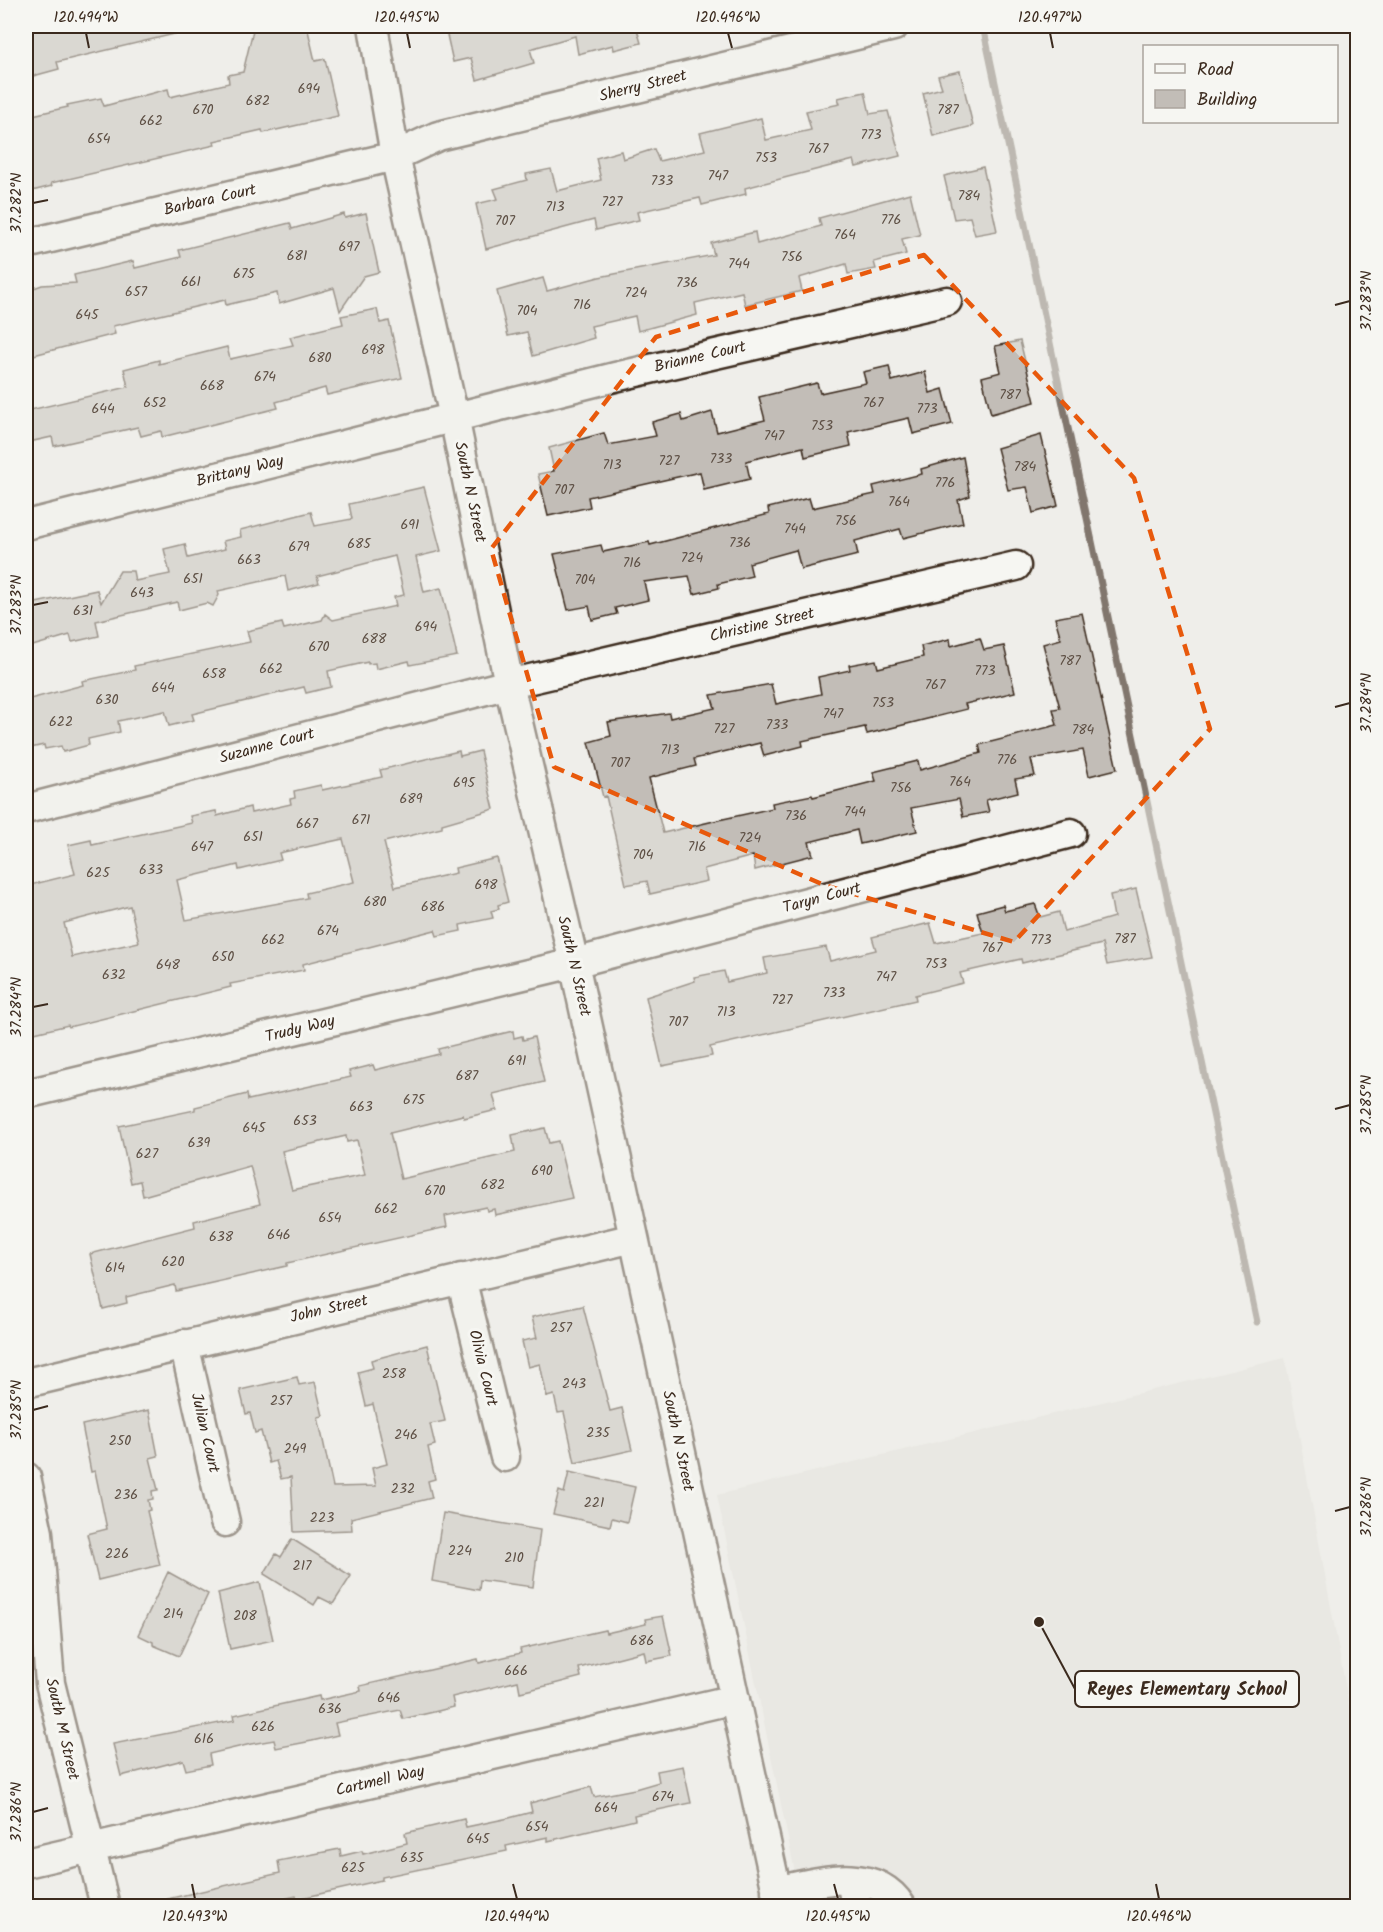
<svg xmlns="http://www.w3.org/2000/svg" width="1383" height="1932" viewBox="0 0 1383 1932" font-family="Kalam,sans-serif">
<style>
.built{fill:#e2dfdb}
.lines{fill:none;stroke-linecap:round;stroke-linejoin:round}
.stream{stroke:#81766d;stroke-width:7}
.building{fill:#c2bdb7;stroke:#3b2a1e;stroke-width:1.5;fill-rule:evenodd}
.minor-casing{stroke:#3b2a1e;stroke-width:33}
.minor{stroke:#f6f6f2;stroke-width:28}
.marked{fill:none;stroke:#e8590c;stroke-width:4.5;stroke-dasharray:12 8;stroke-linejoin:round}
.ticks{fill:none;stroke:#3b2a1e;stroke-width:2}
.labels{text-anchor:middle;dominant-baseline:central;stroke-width:6;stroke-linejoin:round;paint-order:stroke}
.number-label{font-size:14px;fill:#5d4f44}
.street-label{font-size:16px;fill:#3b2a1e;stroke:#f6f6f2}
.leader{fill:none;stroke:#3b2a1e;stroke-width:2}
.callout-dot{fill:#3b2a1e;stroke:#f6f6f2;stroke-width:2}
.callout{fill:#f6f6f2;stroke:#3b2a1e;stroke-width:2}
.callout-label{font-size:18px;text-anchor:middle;font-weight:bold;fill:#3b2a1e}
.neatline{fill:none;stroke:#3b2a1e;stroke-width:2}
.ticks-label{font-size:15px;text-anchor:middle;fill:#3b2a1e}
</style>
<rect width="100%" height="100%" fill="#efeeea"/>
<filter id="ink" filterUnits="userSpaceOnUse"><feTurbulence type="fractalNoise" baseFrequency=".0167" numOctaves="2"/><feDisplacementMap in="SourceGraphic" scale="12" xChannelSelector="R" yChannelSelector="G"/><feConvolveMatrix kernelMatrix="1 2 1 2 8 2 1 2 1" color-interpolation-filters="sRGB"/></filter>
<g filter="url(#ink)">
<path class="built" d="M 1285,1358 L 1357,1749 L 1357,1906 L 802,1906 L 717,1495 Z"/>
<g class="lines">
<path class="stream" d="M 983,26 L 1257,1322"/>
</g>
<path class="building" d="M 26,26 L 182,26 L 183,32 L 57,62 L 59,69 L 26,78 Z
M 254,26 L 307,26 L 315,61 L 325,59 L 338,116 L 263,133 L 262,130 L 214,141 L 215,145 L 51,183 L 52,186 L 32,191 L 26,163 L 26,121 L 31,119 L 33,115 L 68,107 L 67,105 L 101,98 L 104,106 L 168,89 L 170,97 L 229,83 L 228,75 L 243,72 Z
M 445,26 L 636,26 L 641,43 L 614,50 L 613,45 L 578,54 L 575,36 L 530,49 L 534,63 L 477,80 L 471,58 L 453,62 Z
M 960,71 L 973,126 L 933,136 L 923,93 L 942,88 L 938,76 Z
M 865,92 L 870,114 L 888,111 L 900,156 L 856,167 L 854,160 L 745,188 L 746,194 L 702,205 L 700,198 L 637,212 L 639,220 L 596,230 L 594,220 L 486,249 L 476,204 L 498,199 L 494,189 L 527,180 L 526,174 L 551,169 L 557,191 L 601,180 L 596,158 L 621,151 L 623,159 L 654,149 L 659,161 L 705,150 L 700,133 L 761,118 L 766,140 L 811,130 L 806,111 L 840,104 L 838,98 Z
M 983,167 L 997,231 L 975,235 L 970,217 L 954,219 L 944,176 Z
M 910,193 L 920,235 L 902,239 L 906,254 L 874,262 L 876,269 L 848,274 L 846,264 L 799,278 L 802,291 L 745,305 L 742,292 L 695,303 L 697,315 L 638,331 L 635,316 L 591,326 L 594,338 L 533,356 L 527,332 L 508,336 L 497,291 L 543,278 L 547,291 L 599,277 L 714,255 L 711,243 L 755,232 L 757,244 L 821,226 L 819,218 Z
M 366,213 L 379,272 L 364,276 L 340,311 L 334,288 L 279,304 L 277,293 L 226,305 L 225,300 L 113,326 L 115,334 L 26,357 L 26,291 L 42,285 L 76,283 L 74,275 L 133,261 L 135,268 L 181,257 L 179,250 L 290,223 L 292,229 L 344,214 L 345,218 Z
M 377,309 L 380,323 L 389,321 L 402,378 L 327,395 L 325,388 L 276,402 L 278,408 L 162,437 L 161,431 L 141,436 L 138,427 L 54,446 L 52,437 L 29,442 L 26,411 L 128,387 L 124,369 L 159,360 L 159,364 L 227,347 L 230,359 L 293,345 L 290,337 L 343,324 L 341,316 Z
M 1020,341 L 1035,402 L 991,414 L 982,377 L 1001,372 L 995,346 Z
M 889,366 L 892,381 L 925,372 L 930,393 L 943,389 L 952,424 L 913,434 L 909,418 L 848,432 L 851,446 L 805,457 L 803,447 L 746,461 L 750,479 L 704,490 L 700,472 L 588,497 L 590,507 L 548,516 L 538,474 L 554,471 L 549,448 L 604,433 L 608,445 L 656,436 L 652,422 L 681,414 L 683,421 L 712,412 L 717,432 L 765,420 L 759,397 L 817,383 L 820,393 L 866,383 L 863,372 Z
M 1041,435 L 1058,506 L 1033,513 L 1027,487 L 1008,490 L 997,448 Z
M 963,457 L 970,496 L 958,500 L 963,523 L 903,538 L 900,529 L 855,541 L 858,555 L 801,569 L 796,550 L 749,563 L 752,576 L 718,584 L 719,588 L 694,594 L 689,576 L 644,582 L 648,600 L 615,608 L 617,614 L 592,620 L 589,606 L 568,610 L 554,554 L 601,545 L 603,552 L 649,542 L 650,545 L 769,514 L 768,508 L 809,498 L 812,508 L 875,494 L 873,486 L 922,474 L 921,469 Z
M 424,487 L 441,551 L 416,557 L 424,592 L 441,588 L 457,656 L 410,665 L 409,661 L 376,669 L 375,663 L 368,664 L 368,662 L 328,671 L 331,687 L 306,693 L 304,687 L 192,714 L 194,720 L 169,726 L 165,711 L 118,721 L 120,732 L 88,739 L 89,745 L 63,752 L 61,746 L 45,749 L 44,745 L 26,749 L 26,700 L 83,685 L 82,681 L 135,670 L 134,666 L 250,642 L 247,631 L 282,623 L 284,629 L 322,620 L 325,614 L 333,620 L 396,606 L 394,597 L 404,595 L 395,556 L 317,576 L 319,583 L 288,591 L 285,576 L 218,591 L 219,595 L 213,606 L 207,603 L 179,610 L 177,602 L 96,621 L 99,636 L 72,642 L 70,635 L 26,648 L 26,605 L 97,590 L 101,603 L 120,571 L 133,571 L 135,581 L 170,574 L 164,549 L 185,544 L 188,558 L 225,549 L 223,541 L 241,537 L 240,530 L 311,512 L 315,526 L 352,519 L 349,504 Z
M 1082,613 L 1117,769 L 1089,776 L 1083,750 L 1031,759 L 1035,776 L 1015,779 L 1018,792 L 986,800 L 989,812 L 963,817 L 959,799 L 911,808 L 917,831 L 860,844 L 857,830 L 809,842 L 813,855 L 755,870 L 753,856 L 704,869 L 707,881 L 650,894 L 647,881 L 626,885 L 606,796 L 603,797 L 589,742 L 611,736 L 608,722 L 669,713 L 670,718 L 715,708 L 711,695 L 771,684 L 776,704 L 821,694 L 818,677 L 850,670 L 849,665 L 876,660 L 878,668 L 923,657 L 921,646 L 950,639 L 951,646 L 980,638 L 984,650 L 1004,646 L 1015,692 L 965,704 L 967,709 L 867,734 L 865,727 L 802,741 L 803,746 L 764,756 L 760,743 L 694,759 L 696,766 L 649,778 L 663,833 L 714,821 L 773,808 L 772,803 L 812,795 L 813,797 L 876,781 L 873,772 L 918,761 L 920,770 L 981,753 L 979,745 L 1057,725 L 1053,709 L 1060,708 L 1043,644 L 1061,639 L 1055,618 Z
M 459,751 L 460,756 L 480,751 L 494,809 L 442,824 L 442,828 L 384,842 L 395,887 L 456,873 L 455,868 L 497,858 L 508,902 L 498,905 L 499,909 L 491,911 L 493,918 L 460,925 L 461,931 L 437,936 L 435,930 L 303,964 L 304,970 L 230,984 L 231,987 L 69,1027 L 68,1025 L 26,1035 L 26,886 L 75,874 L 68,845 L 91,840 L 92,845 L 192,823 L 190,816 L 216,811 L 217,816 L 250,807 L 251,813 L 291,804 L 290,799 L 295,798 L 294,791 L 321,785 L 322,790 L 382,777 L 380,770 ZM 343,839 L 354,882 L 306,893 L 307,898 L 186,920 L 177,880 L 238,865 L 239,870 L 281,860 L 279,853 ZM 130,906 L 139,942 L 72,957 L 64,923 Z
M 1136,889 L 1152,957 L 1107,965 L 1102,944 L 1022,963 L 1021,959 L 960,973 L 963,983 L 915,995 L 916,1000 L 710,1047 L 712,1056 L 662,1066 L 646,997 L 695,981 L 694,977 L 724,971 L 727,982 L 767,973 L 764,958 L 826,947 L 830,961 L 876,950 L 872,937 L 930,923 L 936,943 L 983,933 L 977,912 L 1003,905 L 1005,911 L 1035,904 L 1040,917 L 1059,912 L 1064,932 L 1114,917 L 1110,895 Z
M 513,1031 L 514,1038 L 522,1036 L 523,1040 L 534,1037 L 544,1082 L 493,1094 L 497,1110 L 464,1118 L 463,1115 L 390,1133 L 401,1179 L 515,1152 L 512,1135 L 545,1128 L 549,1143 L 558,1141 L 572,1198 L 495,1215 L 494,1209 L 487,1211 L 486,1207 L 445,1216 L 447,1227 L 287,1263 L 287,1266 L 176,1291 L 175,1285 L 126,1297 L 127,1303 L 103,1309 L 90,1254 L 195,1227 L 194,1221 L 260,1204 L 250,1166 L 143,1196 L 140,1181 L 131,1183 L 119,1126 L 195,1110 L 195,1107 L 247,1094 L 248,1100 L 351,1077 L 349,1071 L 373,1065 L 375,1070 L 439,1054 L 438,1049 ZM 346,1136 L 347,1142 L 357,1140 L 365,1175 L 292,1190 L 282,1151 Z
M 583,1306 L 610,1411 L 622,1408 L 632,1450 L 575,1463 L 564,1412 L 558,1413 L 554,1395 L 547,1397 L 540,1364 L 528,1367 L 522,1341 L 537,1338 L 532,1317 Z
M 427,1345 L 445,1421 L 430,1424 L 435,1445 L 428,1447 L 435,1479 L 428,1481 L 432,1498 L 351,1518 L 352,1530 L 294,1532 L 291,1477 L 281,1479 L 276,1461 L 269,1463 L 261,1431 L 255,1433 L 250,1413 L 246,1414 L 240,1390 L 297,1377 L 299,1385 L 315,1382 L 323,1416 L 318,1417 L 333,1487 L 376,1486 L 372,1468 L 387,1464 L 373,1404 L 366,1406 L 358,1372 L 373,1368 L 371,1360 Z
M 149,1410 L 158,1456 L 150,1458 L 158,1490 L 152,1491 L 153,1499 L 148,1500 L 150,1510 L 147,1511 L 160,1565 L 98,1580 L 87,1534 L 107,1529 L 95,1471 L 91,1472 L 82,1425 Z
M 569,1472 L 635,1487 L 627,1522 L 612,1518 L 610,1526 L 553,1514 L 559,1491 L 564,1493 Z
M 443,1513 L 540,1530 L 533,1587 L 480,1580 L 479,1590 L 432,1581 Z
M 292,1539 L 351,1576 L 333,1604 L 319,1597 L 314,1605 L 264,1574 L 276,1554 L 281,1557 Z
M 168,1572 L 208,1594 L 179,1656 L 153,1645 L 153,1642 L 138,1635 Z
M 260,1582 L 273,1640 L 230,1649 L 218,1593 Z
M 663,1616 L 672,1656 L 646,1661 L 644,1651 L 579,1668 L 581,1677 L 546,1686 L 520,1692 L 518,1681 L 452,1697 L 454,1707 L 438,1711 L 403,1719 L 400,1710 L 335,1723 L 338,1735 L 312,1741 L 276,1748 L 274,1740 L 251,1744 L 209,1754 L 211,1765 L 186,1770 L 183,1760 L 121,1776 L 113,1744 L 235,1720 L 234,1715 L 319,1696 L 320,1700 L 361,1691 L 360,1686 L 478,1659 L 479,1663 L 521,1653 L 520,1649 L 605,1630 L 606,1633 L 646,1624 L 645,1619 Z
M 683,1766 L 691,1803 L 634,1815 L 635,1820 L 548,1841 L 548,1837 L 506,1846 L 507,1851 L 382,1877 L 382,1880 L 297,1899 L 296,1896 L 249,1906 L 168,1906 L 167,1899 L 280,1873 L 278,1861 L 340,1849 L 341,1856 L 362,1851 L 363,1854 L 407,1843 L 405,1833 L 464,1819 L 466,1827 L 509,1818 L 532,1812 L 530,1803 L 591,1787 L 594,1797 L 635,1789 L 659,1782 L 657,1771 Z"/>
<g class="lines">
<defs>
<path id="minor" d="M 373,26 L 395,156 L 454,417 L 509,684 L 574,963 L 780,1906
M 26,244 L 395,156 L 438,136 L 894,26
M 26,525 L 615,377 L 947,301
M 26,809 L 509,684 L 1016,566
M 26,1094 L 574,963 L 1071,833
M 461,1278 L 505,1457
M 184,1344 L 225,1522
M 26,1383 L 634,1238
M 26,1477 L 38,1533 L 50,1683 L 105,1906
M 26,1863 L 735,1699
M 851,1880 L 856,1906
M 776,1891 C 818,1882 874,1864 901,1906"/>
</defs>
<use href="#minor" class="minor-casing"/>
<use href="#minor" class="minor"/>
</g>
</g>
<path d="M0 0H1383V1932H0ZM 924,255 L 1134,478 L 1210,729 L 1014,942 L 824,885 L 554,767 L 491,549 L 656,337 Z" fill="#efeeea" fill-opacity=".55" fill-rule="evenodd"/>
<path class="marked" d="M 924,255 L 1134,478 L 1210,729 L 1014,942 L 824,885 L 554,767 L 491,549 L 656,337 Z"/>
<path class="ticks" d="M 86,33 L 89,48M 407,33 L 410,48M 728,33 L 732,48M 1050,33 L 1053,48M 33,203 L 48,200M 1335,305 L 1350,301M 33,605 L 48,602M 1335,707 L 1350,703M 33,1007 L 48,1004M 1335,1109 L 1350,1105M 33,1410 L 48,1406M 1335,1511 L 1350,1507M 33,1812 L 48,1808M 192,1884 L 195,1899M 513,1884 L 517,1899M 834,1884 L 838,1899M 1156,1884 L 1159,1899"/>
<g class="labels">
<g class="number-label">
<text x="309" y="89">694</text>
<text x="258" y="101">682</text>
<text x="203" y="110">670</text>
<text x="948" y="110">787</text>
<text x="151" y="121">662</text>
<text x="871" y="135">773</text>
<text x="99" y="139">654</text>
<text x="818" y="149">767</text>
<text x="766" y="158">753</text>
<text x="718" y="176">747</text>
<text x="662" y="181">733</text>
<text x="969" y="196">784</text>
<text x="612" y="202">727</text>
<text x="555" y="207">713</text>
<text x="891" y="220">776</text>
<text x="505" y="221">707</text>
<text x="845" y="235">764</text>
<text x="349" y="247">697</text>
<text x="297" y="256">681</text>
<text x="792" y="257">756</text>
<text x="739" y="264">744</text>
<text x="244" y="274">675</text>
<text x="191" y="282">661</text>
<text x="687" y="283">736</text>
<text x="136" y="292">657</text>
<text x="636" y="293">724</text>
<text x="582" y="305">716</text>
<text x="527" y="311">704</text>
<text x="87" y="315">645</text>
<text x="373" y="350">698</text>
<text x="320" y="358">680</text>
<text x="265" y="377">674</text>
<text x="212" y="386">668</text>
<text x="1010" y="395">787</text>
<text x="155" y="403">652</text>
<text x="873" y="403">767</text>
<text x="103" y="409">644</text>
<text x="927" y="409">773</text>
<text x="822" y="426">753</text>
<text x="774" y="436">747</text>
<text x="721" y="459">733</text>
<text x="669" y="461">727</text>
<text x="612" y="465">713</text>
<text x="1025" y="467">784</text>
<text x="945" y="483">776</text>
<text x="564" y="490">707</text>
<text x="899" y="502">764</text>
<text x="846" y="521">756</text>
<text x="410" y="525">691</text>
<text x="795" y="529">744</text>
<text x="740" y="543">736</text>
<text x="359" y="544">685</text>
<text x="299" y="547">679</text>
<text x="692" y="558">724</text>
<text x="249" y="560">663</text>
<text x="632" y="563">716</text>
<text x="193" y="579">651</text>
<text x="585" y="580">704</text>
<text x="142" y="593">643</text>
<text x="83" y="611">631</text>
<text x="426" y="627">694</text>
<text x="374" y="639">688</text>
<text x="319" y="647">670</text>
<text x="1070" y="661">787</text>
<text x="271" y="669">662</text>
<text x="985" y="671">773</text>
<text x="214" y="674">658</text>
<text x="935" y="685">767</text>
<text x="163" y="688">644</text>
<text x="107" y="700">630</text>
<text x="883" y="703">753</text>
<text x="833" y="714">747</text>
<text x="61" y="722">622</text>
<text x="777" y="725">733</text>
<text x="724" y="729">727</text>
<text x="1083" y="730">784</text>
<text x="670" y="750">713</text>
<text x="1007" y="760">776</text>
<text x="620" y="763">707</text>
<text x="960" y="782">764</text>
<text x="464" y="783">695</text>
<text x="901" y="788">756</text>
<text x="411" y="799">689</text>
<text x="855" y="812">744</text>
<text x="796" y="816">736</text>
<text x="361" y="820">671</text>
<text x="307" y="824">667</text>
<text x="253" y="837">651</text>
<text x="750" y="838">724</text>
<text x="202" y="847">647</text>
<text x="697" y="847">716</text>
<text x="643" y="855">704</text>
<text x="151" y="870">633</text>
<text x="98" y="873">625</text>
<text x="486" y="885">698</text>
<text x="375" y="902">680</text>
<text x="433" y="907">686</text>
<text x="328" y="931">674</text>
<text x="1125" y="939">787</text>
<text x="273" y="940">662</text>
<text x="1041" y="940">773</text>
<text x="992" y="948">767</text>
<text x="223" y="957">650</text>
<text x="936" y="964">753</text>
<text x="168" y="965">648</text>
<text x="114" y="975">632</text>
<text x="886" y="977">747</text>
<text x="834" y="993">733</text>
<text x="782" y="1000">727</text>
<text x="726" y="1012">713</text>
<text x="678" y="1022">707</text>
<text x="517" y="1061">691</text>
<text x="467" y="1076">687</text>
<text x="414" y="1100">675</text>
<text x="361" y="1107">663</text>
<text x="305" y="1121">653</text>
<text x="254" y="1128">645</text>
<text x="199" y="1143">639</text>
<text x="147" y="1154">627</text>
<text x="542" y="1171">690</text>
<text x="493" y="1185">682</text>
<text x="435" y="1191">670</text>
<text x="386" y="1209">662</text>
<text x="330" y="1218">654</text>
<text x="279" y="1235">646</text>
<text x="221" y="1237">638</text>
<text x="173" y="1262">620</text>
<text x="115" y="1268">614</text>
<text x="561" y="1328">257</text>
<text x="394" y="1374">258</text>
<text x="574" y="1384">243</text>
<text x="281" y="1401">257</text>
<text x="598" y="1433">235</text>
<text x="406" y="1435">246</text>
<text x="120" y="1441">250</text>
<text x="295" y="1449">249</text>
<text x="403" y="1489">232</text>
<text x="126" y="1495">236</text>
<text x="594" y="1503">221</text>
<text x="322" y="1518">223</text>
<text x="460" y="1551">224</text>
<text x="117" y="1554">226</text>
<text x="514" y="1558">210</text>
<text x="302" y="1566">217</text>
<text x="173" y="1614">214</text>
<text x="245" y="1616">208</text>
<text x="642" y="1641">686</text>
<text x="516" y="1671">666</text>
<text x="389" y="1698">646</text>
<text x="330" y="1709">636</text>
<text x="263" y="1727">626</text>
<text x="204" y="1739">616</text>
<text x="663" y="1797">674</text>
<text x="606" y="1808">664</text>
<text x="537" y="1827">654</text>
<text x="478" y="1839">645</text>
<text x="412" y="1858">635</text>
<text x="353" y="1868">625</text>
</g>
<g class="street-label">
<text transform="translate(643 86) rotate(-14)">Sherry Street</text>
<text transform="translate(210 200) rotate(-13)">Barbara Court</text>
<text transform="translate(700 357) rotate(-13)">Brianne Court</text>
<text transform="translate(240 471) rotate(-14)">Brittany Way</text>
<text transform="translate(470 492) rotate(78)">South N Street</text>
<text transform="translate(762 625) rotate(-13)">Christine Street</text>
<text transform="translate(267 746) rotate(-15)">Suzanne Court</text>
<text transform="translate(822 898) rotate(-15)">Taryn Court</text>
<text transform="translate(574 966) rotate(77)">South N Street</text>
<text transform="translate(300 1029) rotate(-14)">Trudy Way</text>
<text transform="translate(329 1309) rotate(-13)">John Street</text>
<text transform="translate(483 1368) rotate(76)">Olivia Court</text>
<text transform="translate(205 1433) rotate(77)">Julian Court</text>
<text transform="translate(678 1441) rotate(78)">South N Street</text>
<text transform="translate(62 1729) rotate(77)">South M Street</text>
<text transform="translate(380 1781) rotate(-13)">Cartmell Way</text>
</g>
</g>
<path class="leader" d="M1039 1622L1075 1689"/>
<circle class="callout-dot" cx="1039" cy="1622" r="6"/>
<rect class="callout" x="1075" y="1671" width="224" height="36" rx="6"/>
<g class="callout-label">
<text x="1187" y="1695">Reyes Elementary School</text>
</g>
<rect width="1383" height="1932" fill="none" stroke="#f6f6f2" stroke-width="66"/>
<rect x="1143" y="45" width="195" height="78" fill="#f6f6f2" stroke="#aba49d" stroke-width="1.5"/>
<rect x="1155" y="64" width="30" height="9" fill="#f6f6f2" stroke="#aba49d" stroke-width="1.5"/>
<text x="1197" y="75" font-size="18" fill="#3b2a1e">Road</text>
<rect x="1155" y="90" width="30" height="18" fill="#c2bdb7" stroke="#aba49d" stroke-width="1.5"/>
<text x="1197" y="105" font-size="18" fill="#3b2a1e">Building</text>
<rect x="33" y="33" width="1317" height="1866" class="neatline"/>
<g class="ticks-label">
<text x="86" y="22">120.494°W</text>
<text x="407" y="22">120.495°W</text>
<text x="728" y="22">120.496°W</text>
<text x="1050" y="22">120.497°W</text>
<text transform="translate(16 203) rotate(-90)" y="5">37.282°N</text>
<text transform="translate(1366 301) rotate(-90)" y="5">37.283°N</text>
<text transform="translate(16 605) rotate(-90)" y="5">37.283°N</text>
<text transform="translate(1366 703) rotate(-90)" y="5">37.284°N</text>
<text transform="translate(16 1007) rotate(-90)" y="5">37.284°N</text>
<text transform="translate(1366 1105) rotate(-90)" y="5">37.285°N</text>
<text transform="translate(16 1410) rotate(-90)" y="5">37.285°N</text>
<text transform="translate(1366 1507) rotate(-90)" y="5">37.286°N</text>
<text transform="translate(16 1812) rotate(-90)" y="5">37.286°N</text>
<text x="195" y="1921">120.493°W</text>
<text x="517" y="1921">120.494°W</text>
<text x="838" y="1921">120.495°W</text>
<text x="1159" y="1921">120.496°W</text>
</g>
</svg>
